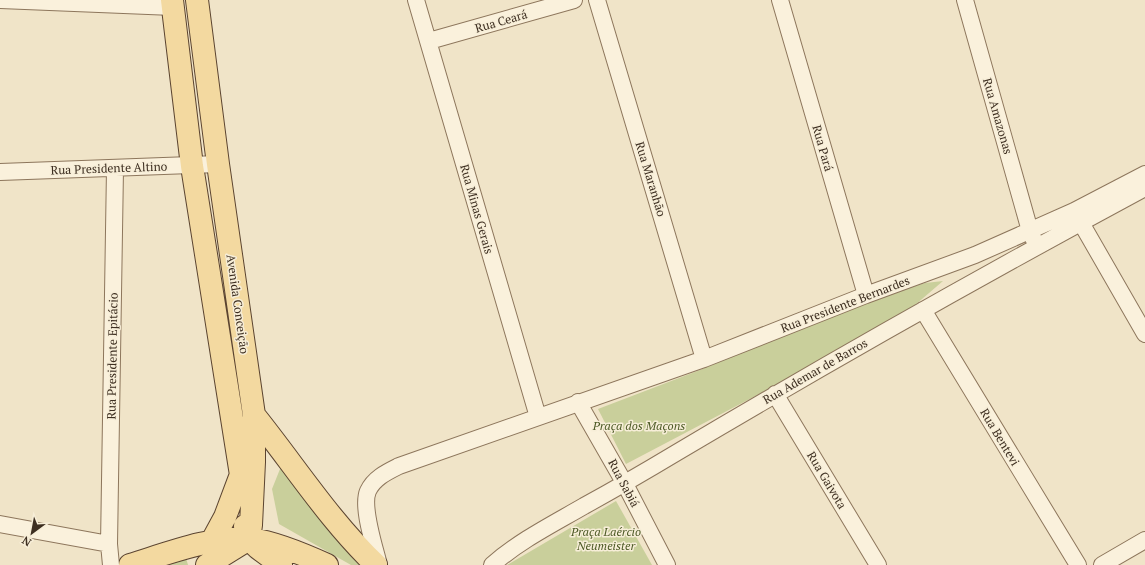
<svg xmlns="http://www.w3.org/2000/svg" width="1145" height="565" viewBox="0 0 1145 565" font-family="'PT Serif',serif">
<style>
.green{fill:#c9cf9b}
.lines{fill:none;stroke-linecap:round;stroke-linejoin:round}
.street-casing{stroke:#8d765c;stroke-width:18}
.primary-casing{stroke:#5b4430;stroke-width:24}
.street{stroke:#faf1dc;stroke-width:16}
.primary{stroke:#f3d9a0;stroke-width:22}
.labels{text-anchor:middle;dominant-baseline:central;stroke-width:3;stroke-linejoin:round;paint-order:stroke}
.street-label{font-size:12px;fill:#3d2e20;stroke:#f7eed8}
.park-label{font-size:12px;font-style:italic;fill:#4d5a26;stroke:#f7eed8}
</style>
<rect width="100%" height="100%" fill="#f0e4c8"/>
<path class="green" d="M 943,281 L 908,311 L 767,390 L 626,464 L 598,409 L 700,370 L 852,306 L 925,283 Z
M 282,464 L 364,565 L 351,565 L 279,524 L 272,489 Z
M 616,501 L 652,565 L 507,565 Z
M 186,558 L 188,565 L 164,565 Z"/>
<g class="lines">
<defs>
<path id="street" d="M 0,0 L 173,7
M 416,0 L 538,417
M 597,0 L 704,359
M 780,0 L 866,295
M 965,0 L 1030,231 L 1034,240
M 429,41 L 574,0
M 0,172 L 218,164
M 1076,214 L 1145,334
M 923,310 L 1078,565
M 775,394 L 878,565
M 578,402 L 625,484 L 667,565
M 0,524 L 109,544 L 111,565
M 109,544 L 115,169
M 379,565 C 375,548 361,507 368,491 C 374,478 387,472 399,466 L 704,359 L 866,295 L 975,255 L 1074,211 L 1145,174
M 492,565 C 519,541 553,524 584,506 C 615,489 646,471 676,453 C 831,361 987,273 1145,188
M 1102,565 L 1145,540"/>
<path id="primary" d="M 172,0 L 192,166 L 241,475 L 242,494
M 197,0 L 218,164 L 254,415 L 254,462 L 251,525 L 249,539 L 207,565
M 254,415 C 295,466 329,520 376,565
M 245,526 L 249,539 L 258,548 L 281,565
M 212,541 L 225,517 L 240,477
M 130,565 C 166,554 211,536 249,539 C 272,541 305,555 327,565"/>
</defs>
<use href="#street" class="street-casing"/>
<use href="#primary" class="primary-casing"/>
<use href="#street" class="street"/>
<use href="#primary" class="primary"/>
</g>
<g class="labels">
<g class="street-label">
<text transform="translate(501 21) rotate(-16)">Rua Ceará</text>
<text transform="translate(998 116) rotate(74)">Rua Amazonas</text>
<text transform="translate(823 148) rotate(74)">Rua Pará</text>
<text transform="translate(109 168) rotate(-2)">Rua Presidente Altino</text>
<text transform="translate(651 179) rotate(73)">Rua Maranhão</text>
<text transform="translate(477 209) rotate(74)">Rua Minas Gerais</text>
<text transform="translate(238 304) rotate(82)">Avenida Conceição</text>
<text transform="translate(845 304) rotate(-21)">Rua Presidente Bernardes</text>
<text transform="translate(112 356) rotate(-89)">Rua Presidente Epitácio</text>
<text transform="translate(815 371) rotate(-30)">Rua Ademar de Barros</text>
<text transform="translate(1000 437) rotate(59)">Rua Bentevi</text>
<text transform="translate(827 480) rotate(59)">Rua Gaivota</text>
<text transform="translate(624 483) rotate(62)">Rua Sabiá</text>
</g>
<g class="park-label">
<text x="639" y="425">Praça dos Maçons</text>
<text x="606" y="531">Praça Laércio<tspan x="606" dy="14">Neumeister</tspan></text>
</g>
</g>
<g transform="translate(32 533) rotate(212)" stroke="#f7eed8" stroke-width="3" paint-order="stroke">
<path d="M0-3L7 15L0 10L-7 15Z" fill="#3d2e20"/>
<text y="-6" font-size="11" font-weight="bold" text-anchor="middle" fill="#3d2e20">N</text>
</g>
</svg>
